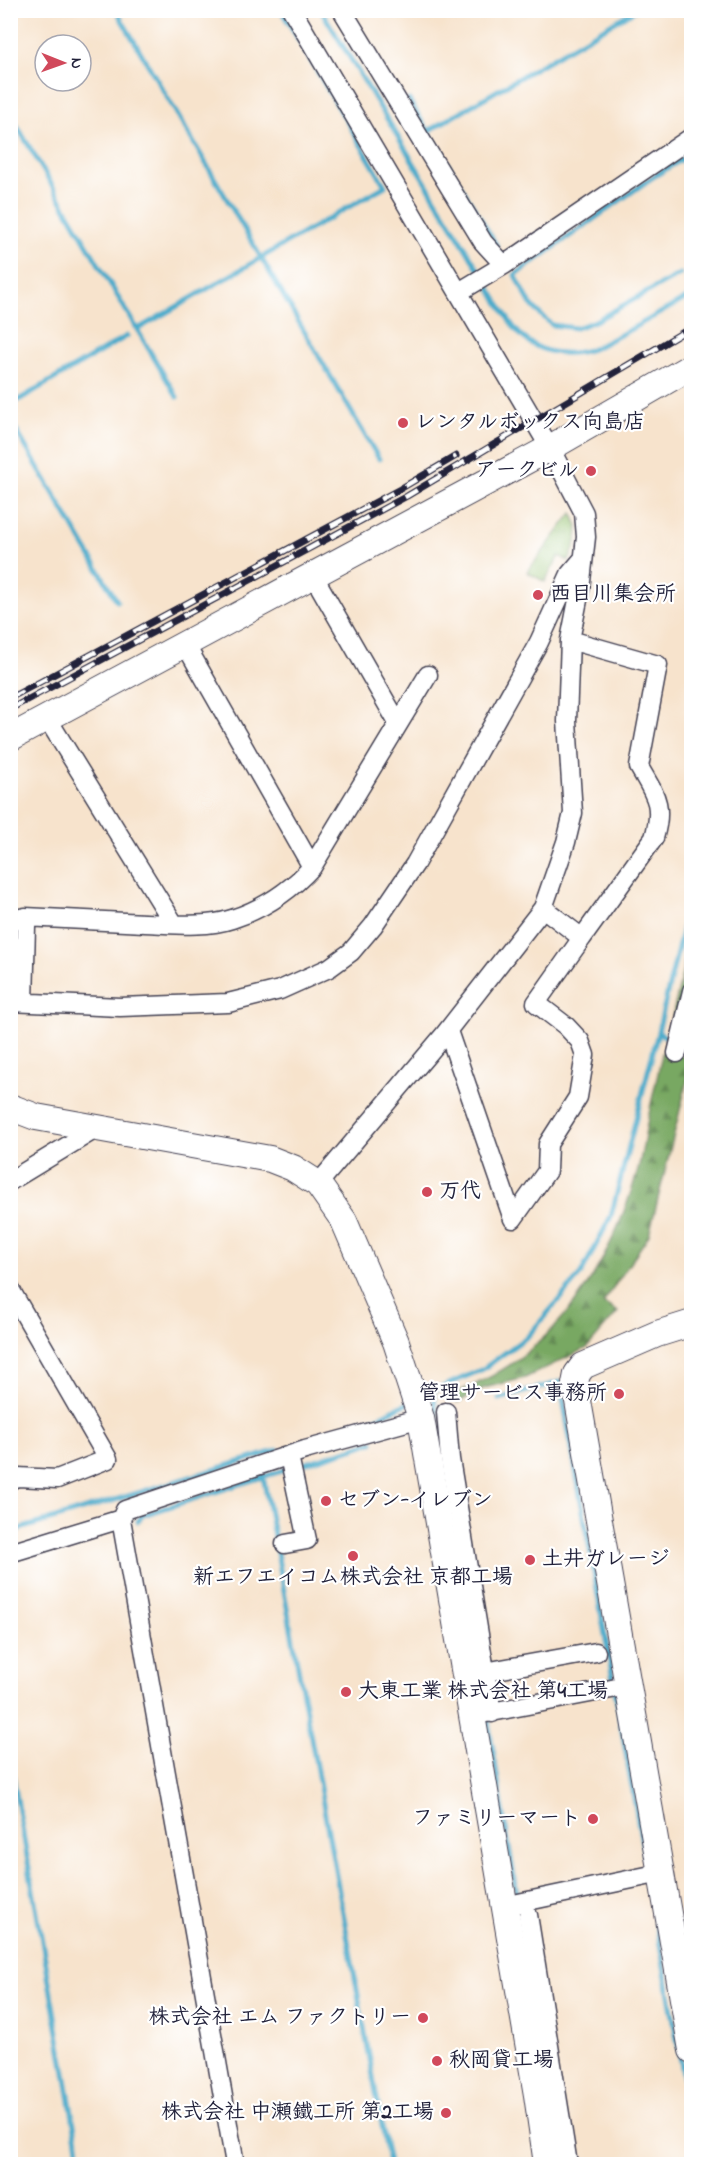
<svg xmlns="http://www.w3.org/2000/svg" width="702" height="2175" viewBox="0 0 702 2175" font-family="'Indie Flower','Klee One',sans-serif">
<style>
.grass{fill:url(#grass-tufts);stroke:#5c7255;stroke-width:1.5}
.forest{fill:url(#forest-firs);stroke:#4d654e;stroke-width:1.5}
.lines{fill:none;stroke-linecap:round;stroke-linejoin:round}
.stream{stroke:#4cabcb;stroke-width:5}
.street-casing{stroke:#423f51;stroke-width:21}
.secondary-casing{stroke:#423f51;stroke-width:28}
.street{stroke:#fff;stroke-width:18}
.secondary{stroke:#fff;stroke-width:26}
.rail-casing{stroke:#22223b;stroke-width:7}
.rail{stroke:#fff;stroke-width:4.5;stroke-dasharray:14;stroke-linecap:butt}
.poi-dot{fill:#d1495b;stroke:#fff;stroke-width:2}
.labels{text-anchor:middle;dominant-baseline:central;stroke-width:4.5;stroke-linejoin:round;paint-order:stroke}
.poi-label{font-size:21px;font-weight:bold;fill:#22223b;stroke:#fff;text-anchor:start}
</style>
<defs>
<pattern id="grass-tufts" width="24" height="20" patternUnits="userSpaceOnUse" patternTransform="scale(1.5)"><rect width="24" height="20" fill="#95c26f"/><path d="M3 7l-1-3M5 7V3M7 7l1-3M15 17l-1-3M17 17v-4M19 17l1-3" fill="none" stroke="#80a661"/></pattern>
<pattern id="forest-firs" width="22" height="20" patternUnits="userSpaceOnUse" patternTransform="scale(1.5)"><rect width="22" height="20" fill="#78a862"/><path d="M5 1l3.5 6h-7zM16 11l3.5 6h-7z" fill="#628852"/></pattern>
</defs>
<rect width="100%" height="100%" fill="#fff"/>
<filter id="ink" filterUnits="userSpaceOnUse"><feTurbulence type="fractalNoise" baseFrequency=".0167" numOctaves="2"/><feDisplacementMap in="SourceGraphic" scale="12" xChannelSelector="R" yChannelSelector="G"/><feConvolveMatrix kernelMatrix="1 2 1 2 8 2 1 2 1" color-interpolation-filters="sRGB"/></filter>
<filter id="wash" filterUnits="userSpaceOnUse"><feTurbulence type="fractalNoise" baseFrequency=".008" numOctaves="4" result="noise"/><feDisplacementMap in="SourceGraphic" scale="24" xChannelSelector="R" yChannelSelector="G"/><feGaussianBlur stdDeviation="1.35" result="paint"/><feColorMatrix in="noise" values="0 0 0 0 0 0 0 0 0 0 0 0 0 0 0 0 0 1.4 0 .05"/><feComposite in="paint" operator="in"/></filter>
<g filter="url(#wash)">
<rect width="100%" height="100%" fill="#f7e3cc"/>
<path class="grass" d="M 572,513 C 583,532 576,542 569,561 L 559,556 L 545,582 L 527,572 Z"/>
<path class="forest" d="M 691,935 L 692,1033 L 691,1036 L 673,1022 L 672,1018 Z
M 669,1049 L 691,1061 L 691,1066 L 649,1235 L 603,1303 L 618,1312 L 587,1348 L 525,1378 L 484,1388 L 457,1403 L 454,1397 L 455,1393 C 555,1356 610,1268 638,1169 C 642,1155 644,1139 647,1124 C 651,1100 658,1077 662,1053 Z"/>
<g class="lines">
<path class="stream" d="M 116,10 L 379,459
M 321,10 L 509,320 C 527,349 555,359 589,350 C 599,347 609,340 618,336 C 643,323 667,309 692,295
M 409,100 L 497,246
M 10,114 L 177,397
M 428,131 L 635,10
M 680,274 L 595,321 L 576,328 L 552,325 L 540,314 L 530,303 L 515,275 L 653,177 L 692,153
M 138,329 L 385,186 L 281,10
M 10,405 L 127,336
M 10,420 L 117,601
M 658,1032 L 692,1054
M 433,1391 L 439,1434
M 422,1396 L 483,1369 L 528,1336 L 581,1274 L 611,1216 L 658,1032 L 692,890
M 499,1399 L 560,1382 L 692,2124
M 325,1435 L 363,1424 L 408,1403
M 263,1476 L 389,2164
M 138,1521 L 143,1515 L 373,1442
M 10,1532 L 278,1450
M 487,1715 L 518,1901
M 10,1759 L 81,2164"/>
</g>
</g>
<g filter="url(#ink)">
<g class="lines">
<defs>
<path id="street" d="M 292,10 L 550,448 L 584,513 L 586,537 L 580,590 L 570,640 L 567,721 L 573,813 L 566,842 L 543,908 L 444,1035 L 318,1184
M 342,10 L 483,242 L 504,265
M 459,292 L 504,265 L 692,137
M 313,575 L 398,723
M 185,644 L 312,867
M 47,718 L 174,924
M 543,908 L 582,938 L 654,838 C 664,804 655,795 639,767 L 658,665 L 570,640
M 10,920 L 25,917 C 65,919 105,921 145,923 C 173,924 205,928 232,919 C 263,909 291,890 312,867 L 428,675
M 10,1002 L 120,1007 L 228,1003 L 280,990 L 329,968 L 351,952 L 373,926 L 415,864 L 539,642 L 570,574 L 583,559
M 24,1002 L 26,926
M 448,1031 L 513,1219 L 547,1171 L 548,1144 L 578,1097 L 585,1055 L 580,1041 L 566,1026 L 536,1003 L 582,938
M 677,1053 L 692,991
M 10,1181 L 97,1128
M 10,1289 L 108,1459 L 57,1479 L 18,1477 L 10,1480
M 446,1412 L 450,1459 L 492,1713
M 285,1544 L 307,1540 L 289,1456
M 10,1553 L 121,1519
M 474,1674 L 596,1652
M 481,1714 L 627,1686
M 504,1906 L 661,1873
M 528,1915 L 568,2164
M 235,2164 L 121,1519 L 125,1510 L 305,1450 L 421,1418"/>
<path id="secondary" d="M 10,738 L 550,448 L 692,366
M 10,1107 L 36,1117 L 270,1159 L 293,1168 L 318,1184 L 344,1221 L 396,1342 L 421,1418 L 537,2095 L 547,2164
M 692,1323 L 657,1334 L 583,1366 L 577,1374 L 575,1384 L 692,2050"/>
</defs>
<use href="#street" class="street-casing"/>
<use href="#secondary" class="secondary-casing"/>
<use href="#street" class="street"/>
<use href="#secondary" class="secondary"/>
<defs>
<path id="rail" d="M 10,698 L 400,489 L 456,456
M 10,709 L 407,496 L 692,327"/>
</defs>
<use href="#rail" class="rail-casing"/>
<use href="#rail" class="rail"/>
</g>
</g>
<g class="poi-dot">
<circle cx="403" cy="423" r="6"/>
<circle cx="591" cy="471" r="6"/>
<circle cx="538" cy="595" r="6"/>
<circle cx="427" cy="1192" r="6"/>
<circle cx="619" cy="1394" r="6"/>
<circle cx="326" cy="1501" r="6"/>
<circle cx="353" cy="1556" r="6"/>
<circle cx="530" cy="1560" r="6"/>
<circle cx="346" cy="1692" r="6"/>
<circle cx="593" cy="1819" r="6"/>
<circle cx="423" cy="2018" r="6"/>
<circle cx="437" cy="2061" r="6"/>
<circle cx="446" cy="2113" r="6"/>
</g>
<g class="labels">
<g class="poi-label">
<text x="415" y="423">レンタルボックス向島店</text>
<text x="579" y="471" text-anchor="end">アークビル</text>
<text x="550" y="595">西目川集会所</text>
<text x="439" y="1192">万代</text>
<text x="607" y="1394" text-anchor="end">管理サービス事務所</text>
<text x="338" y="1501">セブン-イレブン</text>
<text x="542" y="1560">土井ガレージ</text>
<text x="353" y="1578" text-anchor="middle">新エフエイコム株式会社 京都工場</text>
<text x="358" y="1692">大東工業 株式会社 第4工場</text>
<text x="581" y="1819" text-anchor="end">ファミリーマート</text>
<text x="411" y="2018" text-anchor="end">株式会社 エム ファクトリー</text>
<text x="449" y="2061">秋岡貸工場</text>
<text x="434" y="2113" text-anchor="end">株式会社 中瀬鐵工所 第2工場</text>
</g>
</g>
<rect width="702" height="2175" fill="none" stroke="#fff" stroke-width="36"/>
<g transform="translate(63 63) rotate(91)"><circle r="28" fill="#ffffff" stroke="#a7a7b1" stroke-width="1.5"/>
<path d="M0-4.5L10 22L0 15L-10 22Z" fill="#d1495b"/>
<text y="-9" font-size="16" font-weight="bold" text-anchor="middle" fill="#22223b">N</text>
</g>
</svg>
